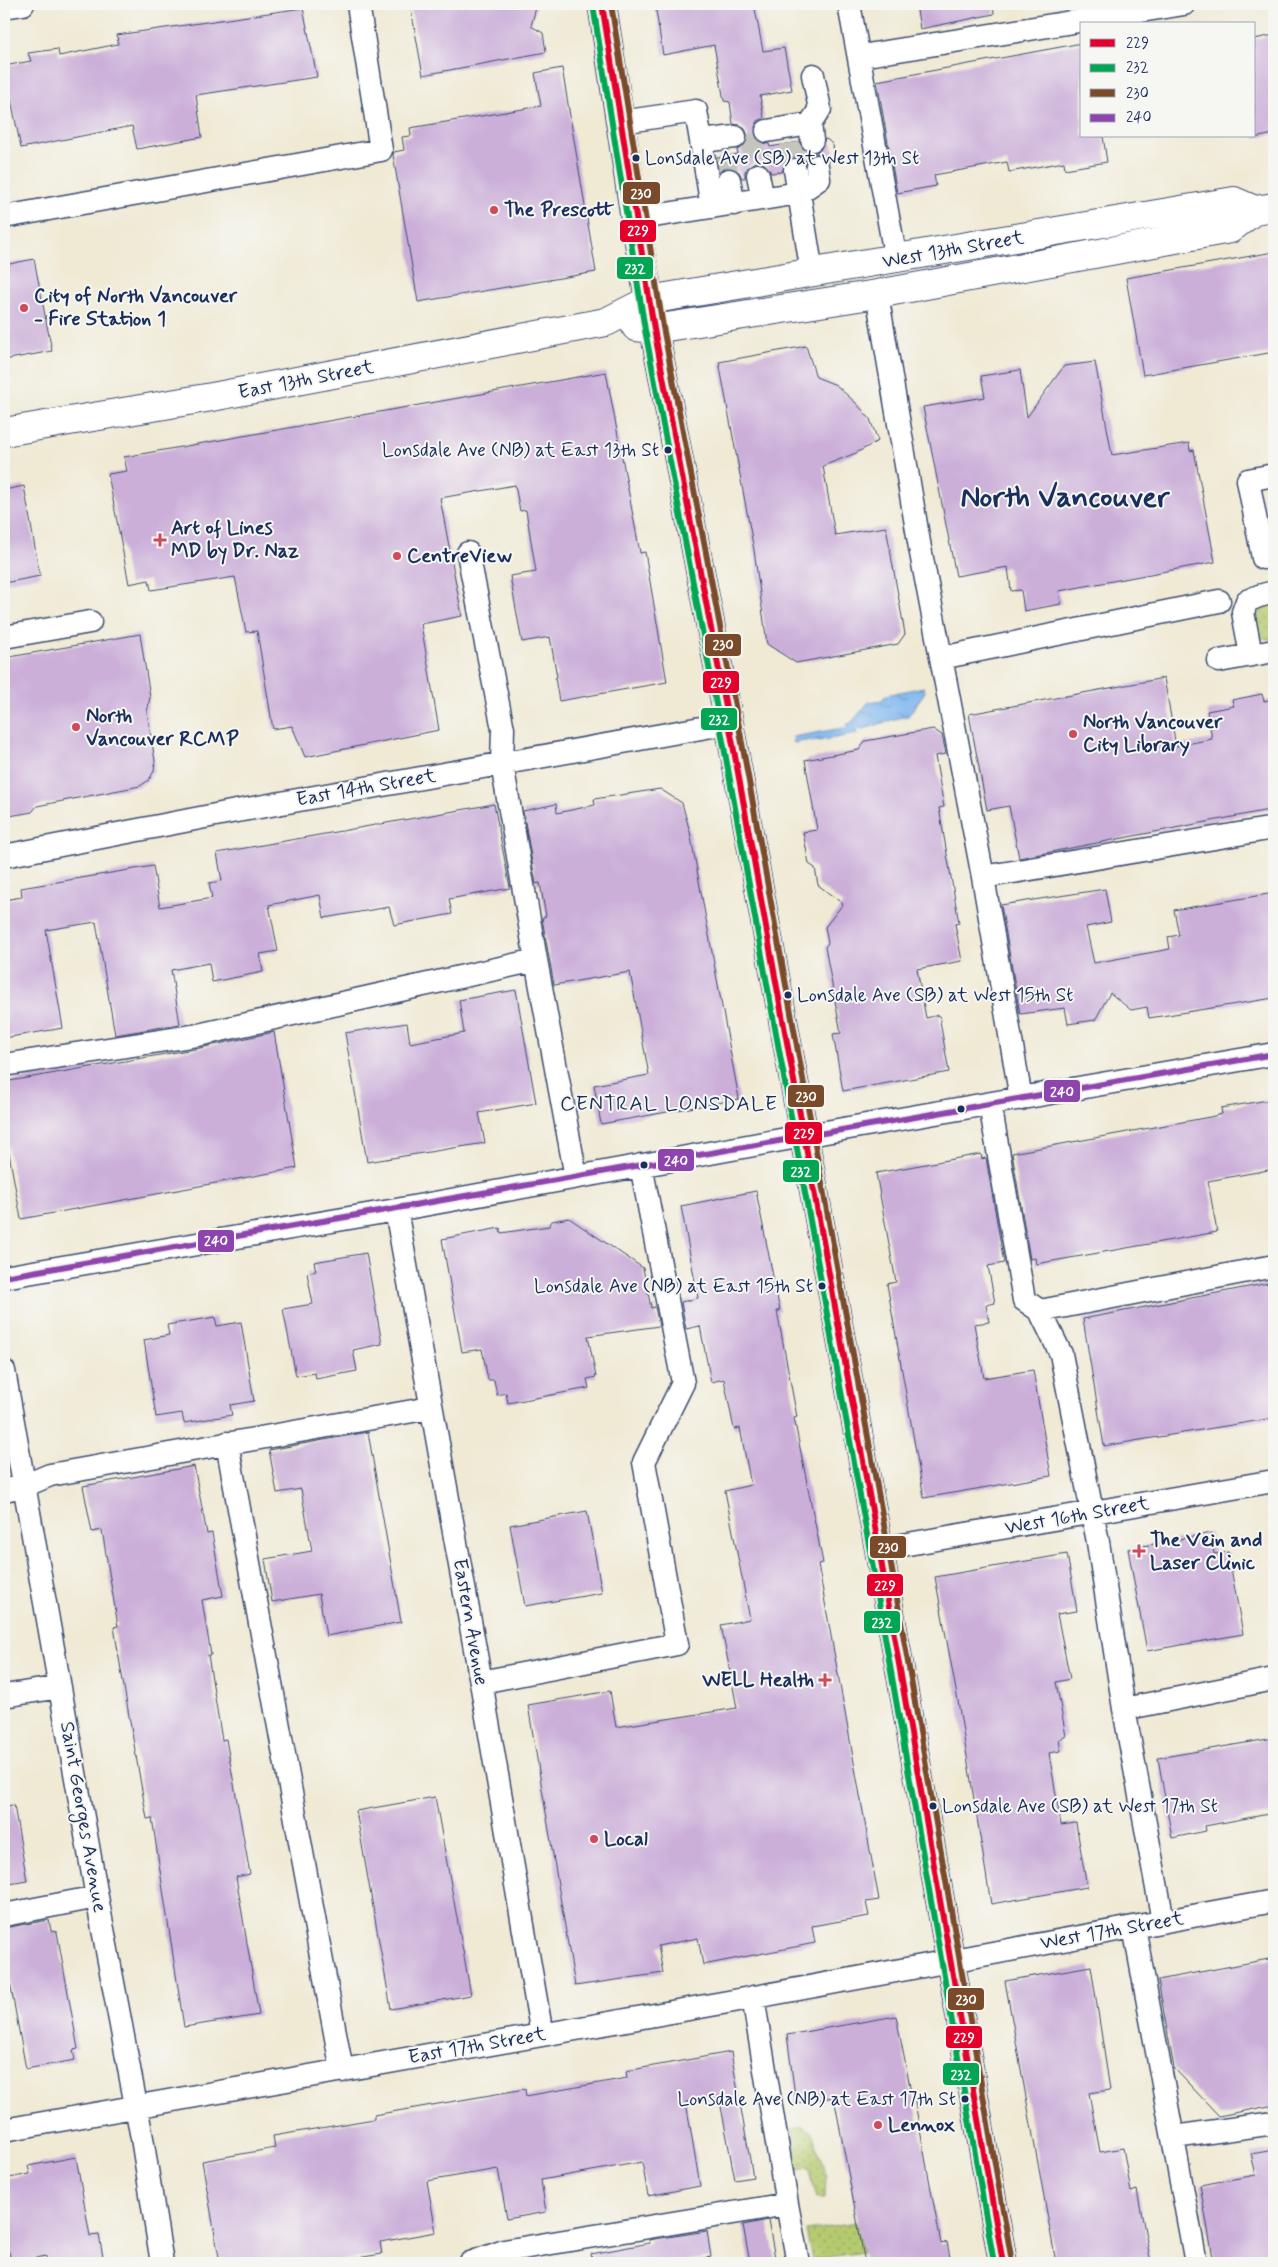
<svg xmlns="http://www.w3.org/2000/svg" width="1278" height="2267" viewBox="0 0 1278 2267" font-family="Mynerve,sans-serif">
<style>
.garden{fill:url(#garden-dots);stroke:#687c66}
.water{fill:url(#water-ripples);stroke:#4e73a6}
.building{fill:#cbafd9}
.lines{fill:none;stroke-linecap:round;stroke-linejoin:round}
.minor-tunnel{stroke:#c5c5bd;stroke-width:22;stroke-dasharray:22 11;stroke-linecap:butt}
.minor-casing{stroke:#3b4b70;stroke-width:25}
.major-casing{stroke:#3b4b70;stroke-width:30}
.minor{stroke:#fff;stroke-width:22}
.major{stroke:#fff;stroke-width:28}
.bus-1-casing{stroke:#f6f6f2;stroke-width:10}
.bus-2-casing{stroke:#f6f6f2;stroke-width:10}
.bus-3-casing{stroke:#f6f6f2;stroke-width:10}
.bus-4-casing{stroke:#f6f6f2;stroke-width:10}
.bus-1{stroke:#e4002b;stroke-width:6}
.bus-2{stroke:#00a651;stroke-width:6}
.bus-3{stroke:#7a4b2a;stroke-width:6}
.bus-4{stroke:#8e44ad;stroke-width:6}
.bus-dot{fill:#1b2f5e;stroke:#f6f6f2;stroke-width:2}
.poi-dot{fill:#d1495b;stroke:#f6f6f2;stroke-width:2}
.labels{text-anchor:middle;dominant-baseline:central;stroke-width:4;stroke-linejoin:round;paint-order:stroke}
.bus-label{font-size:19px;fill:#1b2f5e;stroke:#f6f6f2;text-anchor:start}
.poi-label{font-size:20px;font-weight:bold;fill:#1b2f5e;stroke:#f6f6f2;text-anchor:start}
.street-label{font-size:20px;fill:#1b2f5e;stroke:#f6f6f2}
.neighbourhood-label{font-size:21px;letter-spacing:1px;fill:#1b2f5e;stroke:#f6f6f2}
.town-label{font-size:30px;font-weight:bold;fill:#1b2f5e;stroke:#f6f6f2}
.line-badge{stroke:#f6f6f2;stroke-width:2}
.badge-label{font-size:14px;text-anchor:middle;font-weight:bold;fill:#fff}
</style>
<defs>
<pattern id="garden-dots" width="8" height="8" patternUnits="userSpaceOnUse" patternTransform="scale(1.25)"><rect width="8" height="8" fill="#b5ca6e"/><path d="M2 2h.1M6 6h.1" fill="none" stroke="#92a45e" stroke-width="1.8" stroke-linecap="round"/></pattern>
<pattern id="water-ripples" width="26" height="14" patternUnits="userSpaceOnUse" patternTransform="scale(1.25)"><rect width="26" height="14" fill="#80b7ef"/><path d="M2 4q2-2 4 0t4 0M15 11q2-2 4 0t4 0" fill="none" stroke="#6895c5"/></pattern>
</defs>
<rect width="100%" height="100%" fill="#f6f6f2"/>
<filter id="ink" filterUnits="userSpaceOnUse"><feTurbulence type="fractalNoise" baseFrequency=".02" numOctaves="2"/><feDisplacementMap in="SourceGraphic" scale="10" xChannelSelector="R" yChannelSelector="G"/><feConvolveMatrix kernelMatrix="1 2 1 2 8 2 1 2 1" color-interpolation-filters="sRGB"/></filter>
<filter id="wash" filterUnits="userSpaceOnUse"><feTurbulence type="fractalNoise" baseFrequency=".0096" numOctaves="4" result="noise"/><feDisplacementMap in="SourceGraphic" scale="20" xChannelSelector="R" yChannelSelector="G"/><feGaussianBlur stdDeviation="1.12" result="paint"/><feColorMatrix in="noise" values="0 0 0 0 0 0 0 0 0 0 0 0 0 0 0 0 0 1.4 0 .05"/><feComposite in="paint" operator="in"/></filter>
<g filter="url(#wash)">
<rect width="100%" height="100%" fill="#f0ead5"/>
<path class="garden" d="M 1274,600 L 1274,640 L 1262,638 L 1257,635 L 1251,611 Z
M 803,2126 L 812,2132 L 826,2175 L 825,2198 L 817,2198 L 809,2168 L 797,2170 L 790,2130 Z
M 856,2223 L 862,2252 L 812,2260 L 806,2231 Z"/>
<path class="water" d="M 924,687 L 925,692 L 908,716 C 889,719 876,727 857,730 L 857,734 L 812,742 L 811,740 L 794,743 L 793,737 L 848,727 L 847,724 L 851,723 L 869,702 L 882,700 L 886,695 Z"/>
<g id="blocks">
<path class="building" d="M 410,4 L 537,4 L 531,26 L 543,33 L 546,52 L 423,75 Z
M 655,4 L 754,4 L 763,51 L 784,48 L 792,90 L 760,96 L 764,118 L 758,121 L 755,127 L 757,139 L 762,143 L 769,144 L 770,147 L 799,142 L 802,148 L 813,153 L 820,150 L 825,139 L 828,140 L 833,145 L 834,153 L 831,159 L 829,161 L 822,154 L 815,153 L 809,156 L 805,161 L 799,158 L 792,157 L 786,160 L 782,172 L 771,173 L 767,166 L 762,162 L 755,162 L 749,166 L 745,171 L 745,178 L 742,178 L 739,172 L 733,167 L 726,167 L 719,171 L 717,158 L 738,154 L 737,150 L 747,143 L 748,136 L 745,129 L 740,125 L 733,124 L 730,102 L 724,101 L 714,45 L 663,55 Z
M 916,4 L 993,4 L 994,14 L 920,29 Z
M 303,8 L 317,77 L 196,95 L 202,137 L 137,149 L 132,126 L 21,148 L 4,66 L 31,61 L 28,53 L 58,49 L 59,56 L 118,44 L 117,35 Z
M 1274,35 L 1274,134 L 1254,138 L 1254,39 Z
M 1082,43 L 1082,136 L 1103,136 L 1107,162 L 1065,169 L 1064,162 L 1009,172 L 1007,162 L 934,175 L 936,186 L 897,193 L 877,81 Z
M 562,68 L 596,272 L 418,302 L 393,155 L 394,152 L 404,150 L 402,137 L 411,136 L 410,128 L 541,106 L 535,73 Z
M 1274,252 L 1274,352 L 1143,375 L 1126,278 Z
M 34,259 L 52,351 L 4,360 L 4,265 Z
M 806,346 L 816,377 L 836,385 L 857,404 L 870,419 L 878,441 L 856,453 L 823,466 L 835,535 L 886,527 L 905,634 L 898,644 L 796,663 L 767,644 L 754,550 L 719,362 Z
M 1095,362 L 1112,455 L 1189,443 L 1190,451 L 1194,450 L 1215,562 L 1059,591 L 1061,604 L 1024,611 L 1021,590 L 1011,591 L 1008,567 L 956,576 L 923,407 L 985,397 L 981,376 L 1020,370 L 1027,417 L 1064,366 Z
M 606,372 L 640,553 L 645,552 L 667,682 L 559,701 L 555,678 L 557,677 L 550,637 L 522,642 L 510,576 L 536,572 L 526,510 L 520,511 L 515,485 L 440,498 L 462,616 L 421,624 L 439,730 L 305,757 L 292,726 L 273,729 L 257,631 L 246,632 L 235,577 L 151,590 L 149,580 L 129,584 L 108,474 L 127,471 L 124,457 Z
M 24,486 L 40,576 L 4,583 L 4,490 Z
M 140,634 L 150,697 L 147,712 L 155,761 L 154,771 L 149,780 L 140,786 L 37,806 L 32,812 L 4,817 L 4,658 Z
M 1164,678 L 1176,746 L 1212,739 L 1207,711 L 1234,706 L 1232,700 L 1262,694 L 1264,701 L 1274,699 L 1274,809 L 1019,858 L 1009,806 L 987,810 L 969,714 Z
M 933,729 L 942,735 L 946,754 L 935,756 L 944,807 L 939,808 L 959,923 L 955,924 L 962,961 L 917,969 L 926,1018 L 939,1015 L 949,1072 L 843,1091 L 833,1034 L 841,1033 L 825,947 L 828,943 L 825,927 L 843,904 L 818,885 L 815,868 L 809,864 L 803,832 L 817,830 L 805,760 L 859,750 L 865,741 Z
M 660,789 L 682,803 L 690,832 L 739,1099 L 601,1124 L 594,1085 L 649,1075 L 630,972 L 554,985 L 542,918 L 546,916 L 540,883 L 536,884 L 523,811 L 556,804 L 557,813 L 595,805 L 594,799 Z
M 494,804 L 510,888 L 449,899 L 452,914 L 394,925 L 389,907 L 324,918 L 320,895 L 269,905 L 278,951 L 260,954 L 263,972 L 212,982 L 209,963 L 171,970 L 180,1024 L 115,1035 L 96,922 L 46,930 L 63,1028 L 4,1038 L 4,900 L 22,897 L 21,888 L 153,866 L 160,907 L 212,898 L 209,883 L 222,881 L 217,853 Z
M 1105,889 L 1111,922 L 1086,927 L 1094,963 L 1170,949 L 1168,937 L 1179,935 L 1174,910 L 1274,893 L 1274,998 L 1149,1018 L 1147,1007 L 1131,1010 L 1110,993 L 1095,1020 L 1068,1024 L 1065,1008 L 1020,1014 L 1001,905 Z
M 516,990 L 536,1103 L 479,1113 L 485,1143 L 367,1162 L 345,1033 L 407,1023 L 410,1043 L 464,1033 L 459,1000 Z
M 274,1032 L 297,1168 L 21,1219 L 4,1126 L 4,1082 L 200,1048 Z
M 1274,1099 L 1274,1169 L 1208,1181 L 1217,1232 L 1036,1264 L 1035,1258 L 1030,1259 L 1012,1153 L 1210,1117 L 1222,1114 L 1221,1108 Z
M 981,1154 L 982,1159 L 986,1158 L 1004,1263 L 988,1266 L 995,1303 L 986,1305 L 989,1322 L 974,1324 L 984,1378 L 1033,1370 L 1051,1476 L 924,1498 L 887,1284 L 896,1282 L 876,1173 Z
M 756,1191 L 780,1311 L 777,1311 L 797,1417 L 794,1418 L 823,1563 L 818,1564 L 879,1900 L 866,1902 L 869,1916 L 812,1926 L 815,1943 L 703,1965 L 698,1938 L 658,1946 L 663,1973 L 575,1986 L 528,1705 L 610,1691 L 616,1727 L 737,1708 L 721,1625 L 750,1619 L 725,1491 L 751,1485 L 740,1428 L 734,1429 L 724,1379 L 711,1382 L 700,1326 L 686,1329 L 681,1302 L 698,1298 L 681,1206 Z
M 569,1218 L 643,1268 L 651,1308 L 655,1307 L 659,1326 L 588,1336 L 596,1377 L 587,1379 L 589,1388 L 508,1403 L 506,1393 L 497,1395 L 494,1380 L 488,1380 L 482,1349 L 462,1352 L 442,1239 L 500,1228 L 501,1233 L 549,1226 L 552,1221 Z
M 366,1253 L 382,1344 L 353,1350 L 357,1371 L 316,1379 L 315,1373 L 296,1376 L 283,1309 L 313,1304 L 307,1273 L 316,1271 L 314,1262 Z
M 1274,1282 L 1274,1418 L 1104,1446 L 1083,1319 Z
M 215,1317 L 217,1326 L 241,1322 L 254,1401 L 230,1405 L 232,1415 L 184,1423 L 182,1413 L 156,1417 L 144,1340 L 169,1335 L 167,1325 Z
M 368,1432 L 401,1622 L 326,1636 L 319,1594 L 272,1602 L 265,1559 L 312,1551 L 301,1489 L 277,1493 L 269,1450 Z
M 194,1466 L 207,1534 L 212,1533 L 223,1596 L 202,1600 L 211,1655 L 208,1655 L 222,1740 L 226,1739 L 250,1874 L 236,1877 L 259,2015 L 184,2027 L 152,1818 L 147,1819 L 121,1670 L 114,1627 L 118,1626 L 102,1530 L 92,1532 L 83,1486 Z
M 587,1511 L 602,1593 L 525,1606 L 510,1525 Z
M 1211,1533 L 1214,1554 L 1228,1552 L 1243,1634 L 1147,1651 L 1128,1549 Z
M 1067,1554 L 1077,1611 L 1057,1614 L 1070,1679 L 1056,1682 L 1066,1736 L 1059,1740 L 1061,1751 L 1049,1753 L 1061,1825 L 1076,1823 L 1087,1887 L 991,1904 L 958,1701 L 935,1577 Z
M 1274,1738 L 1274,1813 L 1205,1826 L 1206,1831 L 1172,1838 L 1158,1758 Z
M 435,1797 L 471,1995 L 391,2009 L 356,1811 Z
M 14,1805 L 27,1881 L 4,1885 L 4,1806 Z
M 49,1920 L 51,1931 L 57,1932 L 78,2049 L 73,2050 L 75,2060 L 26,2069 L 4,1949 L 4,1928 Z
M 1274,1958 L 1274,2105 L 1219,2116 L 1174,2068 L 1158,1980 Z
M 1091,1966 L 1110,2090 L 1089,2093 L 1100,2152 L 1123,2148 L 1131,2192 L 1137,2190 L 1151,2263 L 1056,2263 L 1005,1981 Z
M 896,2016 L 911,2092 L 913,2092 L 941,2244 L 947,2242 L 951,2263 L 865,2263 L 834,2097 L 796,2103 L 787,2035 Z
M 731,2052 L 753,2177 L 735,2180 L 719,2096 L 686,2102 L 700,2186 L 648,2196 L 642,2162 L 541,2180 L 546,2212 L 507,2219 L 498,2169 L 427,2181 L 436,2232 L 380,2242 L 382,2254 L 326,2263 L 220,2263 L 202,2161 L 275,2148 L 273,2136 L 374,2119 L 374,2115 L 525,2089 L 526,2096 L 627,2078 L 626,2071 Z
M 1274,2150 L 1274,2259 L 1252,2263 L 1214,2263 L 1200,2185 L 1256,2175 L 1251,2154 Z
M 76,2157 L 90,2236 L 99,2235 L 104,2263 L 47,2263 L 46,2256 L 11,2263 L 9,2252 L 4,2253 L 4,2179 L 30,2174 L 28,2166 Z
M 768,2220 L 776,2263 L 750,2263 L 743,2225 Z
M 707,2231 L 711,2257 L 673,2263 L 592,2263 L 591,2254 L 650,2243 L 649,2240 Z"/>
</g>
</g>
<g filter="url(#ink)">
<use href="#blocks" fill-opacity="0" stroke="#3b4b70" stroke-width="1"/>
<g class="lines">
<path class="minor-tunnel" d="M 750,134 L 758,175
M 791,143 L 795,170
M 724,157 L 729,180"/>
<defs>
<path id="minor" d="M 849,4 L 896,260
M 4,7 L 23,4
M 861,56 L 1184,4
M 621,122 L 696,111 L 712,207
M 810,124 L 820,109 L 813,75
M 767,131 L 810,124 L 812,140
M 702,141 L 735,137
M 795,170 L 799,193 L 819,179 L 817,166
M 758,175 L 763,199
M 729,180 L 734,204
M 4,217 L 381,150 L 358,4
M 635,219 L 799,193 L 812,273
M 877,294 L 920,548 L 983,877 L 1021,1099
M 1274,475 L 1248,480 L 1263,558 L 1274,555
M 4,637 L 90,622
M 1251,655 L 1243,612 L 1247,601 L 1259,596 L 1274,592
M 941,658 L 1219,601
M 1219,661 L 1274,651
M 4,856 L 231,812 L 729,723
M 983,877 L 1274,828
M 536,960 L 576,1177
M 4,1065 L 198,1035 L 536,960 L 502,764 L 503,729 L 468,553
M 990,1104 L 1024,1300 L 1040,1311 L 1061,1354 L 1098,1542 L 1124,1709 L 1163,1921
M 396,1210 L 481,1682 L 542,2035
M 4,1277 L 396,1210 L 803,1136 L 1274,1054
M 1040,1311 L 1274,1266
M 4,1371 L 97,1897 L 142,2138 L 162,2263
M 227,1443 L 342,2071
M 4,1490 L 24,1486 L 50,1475 L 430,1408
M 879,1549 L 1274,1481
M 481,1682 L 677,1644 L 644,1462 L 683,1383 L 641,1165
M 4,1696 L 60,1687
M 1124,1709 L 1274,1679
M 4,1915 L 97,1897
M 1134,1927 L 1196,2263
M 4,2130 L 728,2002 L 1274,1901
M 1174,2137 L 1274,2123
M 787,2204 L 798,2263
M 470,2263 L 504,2251 L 787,2204 L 753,1997"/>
<path id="major" d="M 602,4 L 635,219 L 654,329 L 729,723 L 879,1549 L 1003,2263
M 636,327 L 654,329 L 877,294 L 1230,229 L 1255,210 L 1274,207
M 4,432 L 212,397 L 606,322 L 649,300 L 1234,201 L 1255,210"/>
</defs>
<use href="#minor" class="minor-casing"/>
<use href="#major" class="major-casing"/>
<use href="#minor" class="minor"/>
<use href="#major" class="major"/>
<defs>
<path id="bus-1" d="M 602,4 L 654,329 L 729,723 L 879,1549 L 1003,2263"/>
<path id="bus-2" d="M 593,5 L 645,330 L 720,725 L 870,1551 L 994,2263"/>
<path id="bus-3" d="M 611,4 L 663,327 L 738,721 L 888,1547 L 1012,2262"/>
<path id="bus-4" d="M 4,1277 C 428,1205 851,1128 1274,1054"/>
</defs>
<use href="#bus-1" class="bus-1-casing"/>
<use href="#bus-2" class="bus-2-casing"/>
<use href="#bus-3" class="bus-3-casing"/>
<use href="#bus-4" class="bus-4-casing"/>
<use href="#bus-1" class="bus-1"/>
<use href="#bus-2" class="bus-2"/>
<use href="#bus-3" class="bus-3"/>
<use href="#bus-4" class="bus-4"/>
</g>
</g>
<g class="bus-dot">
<circle cx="636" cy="158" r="4.5"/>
<circle cx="668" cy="450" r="4.5"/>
<circle cx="788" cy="995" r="4.5"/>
<circle cx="961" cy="1109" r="4.5"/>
<circle cx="644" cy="1165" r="4.5"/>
<circle cx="822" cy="1286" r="4.5"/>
<circle cx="933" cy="1806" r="4.5"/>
<circle cx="965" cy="2099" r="4.5"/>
</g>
<g class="poi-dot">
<circle cx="494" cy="210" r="5"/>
<circle cx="24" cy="308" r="5"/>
<path d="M157.5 532.5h5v5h5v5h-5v5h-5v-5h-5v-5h5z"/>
<circle cx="397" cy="556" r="5"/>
<circle cx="76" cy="727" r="5"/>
<circle cx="1073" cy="734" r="5"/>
<path d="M1136.5 1543.5h5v5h5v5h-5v5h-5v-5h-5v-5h5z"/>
<path d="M822.5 1672.5h5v5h5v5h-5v5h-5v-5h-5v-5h5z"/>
<circle cx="594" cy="1839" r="5"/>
<circle cx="878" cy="2125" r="5"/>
</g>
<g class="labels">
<g class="bus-label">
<text x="645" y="158">Lonsdale Ave (SB) at West 13th St</text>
<text x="659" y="450" text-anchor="end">Lonsdale Ave (NB) at East 13th St</text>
<text x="797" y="995">Lonsdale Ave (SB) at West 15th St</text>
<text x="813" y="1286" text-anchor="end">Lonsdale Ave (NB) at East 15th St</text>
<text x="942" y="1806">Lonsdale Ave (SB) at West 17th St</text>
<text x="956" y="2099" text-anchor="end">Lonsdale Ave (NB) at East 17th St</text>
</g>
<g class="poi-label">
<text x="504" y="210">The Prescott</text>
<text x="34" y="296">City of North Vancouver<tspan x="34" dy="23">- Fire Station 1</tspan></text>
<text x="171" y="528">Art of Lines<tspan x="171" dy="23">MD by Dr. Naz</tspan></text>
<text x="407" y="556">CentreView</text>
<text x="86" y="716">North<tspan x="86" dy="23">Vancouver RCMP</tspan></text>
<text x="1083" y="722">North Vancouver<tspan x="1083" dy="23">City Library</tspan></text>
<text x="1150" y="1540">The Vein and<tspan x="1150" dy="23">Laser Clinic</tspan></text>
<text x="814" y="1680" text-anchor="end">WELL Health</text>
<text x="604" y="1839">Local</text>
<text x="888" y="2125">Lennox</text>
</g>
<g class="street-label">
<text transform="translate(953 250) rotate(-10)">West 13th Street</text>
<text transform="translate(306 380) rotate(-11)">East 13th Street</text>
<text transform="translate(366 788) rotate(-10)">East 14th Street</text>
<text transform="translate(1077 1516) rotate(-10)">West 16th Street</text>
<text transform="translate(470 1622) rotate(80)">Eastern Avenue</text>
<text transform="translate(83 1817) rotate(80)">Saint Georges Avenue</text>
<text transform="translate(1112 1931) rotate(-10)">West 17th Street</text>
<text transform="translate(477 2046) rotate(-10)">East 17th Street</text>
</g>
<g class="neighbourhood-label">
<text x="669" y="1104">CENTRAL LONSDALE</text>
</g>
<g class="town-label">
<text x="1065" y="497">North Vancouver</text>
</g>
</g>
<g class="line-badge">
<rect x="622" y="181" width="39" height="24" rx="5" fill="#7a4b2a"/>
<rect x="619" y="219" width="38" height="24" rx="5" fill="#e4002b"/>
<rect x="616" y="256" width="38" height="24" rx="5" fill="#00a651"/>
<rect x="704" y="633" width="38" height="24" rx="5" fill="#7a4b2a"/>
<rect x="702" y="670" width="38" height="24" rx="5" fill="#e4002b"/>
<rect x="700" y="707" width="38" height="24" rx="5" fill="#00a651"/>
<rect x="1043" y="1079" width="38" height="24" rx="5" fill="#8e44ad"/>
<rect x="787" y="1084" width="38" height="24" rx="5" fill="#7a4b2a"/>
<rect x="784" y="1121" width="39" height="24" rx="5" fill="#e4002b"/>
<rect x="657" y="1148" width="38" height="24" rx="5" fill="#8e44ad"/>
<rect x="782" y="1159" width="38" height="24" rx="5" fill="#00a651"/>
<rect x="197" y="1229" width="38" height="24" rx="5" fill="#8e44ad"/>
<rect x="869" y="1535" width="38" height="24" rx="5" fill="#7a4b2a"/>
<rect x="866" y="1573" width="38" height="24" rx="5" fill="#e4002b"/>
<rect x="863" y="1610" width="38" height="24" rx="5" fill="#00a651"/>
<rect x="947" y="1987" width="38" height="24" rx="5" fill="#7a4b2a"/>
<rect x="945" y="2025" width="38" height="24" rx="5" fill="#e4002b"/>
<rect x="942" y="2062" width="38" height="24" rx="5" fill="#00a651"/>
</g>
<g class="badge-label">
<text x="641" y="198">230</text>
<text x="638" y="235">229</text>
<text x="635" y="273">232</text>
<text x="723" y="649">230</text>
<text x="721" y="687">229</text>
<text x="719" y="724">232</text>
<text x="1062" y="1096">240</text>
<text x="806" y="1101">230</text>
<text x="804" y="1138">229</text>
<text x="676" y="1165">240</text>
<text x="801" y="1176">232</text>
<text x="216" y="1245">240</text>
<text x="888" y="1552">230</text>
<text x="885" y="1590">229</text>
<text x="882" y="1627">232</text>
<text x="966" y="2004">230</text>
<text x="964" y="2042">229</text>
<text x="961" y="2079">232</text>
</g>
<rect width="1278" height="2267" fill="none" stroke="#f6f6f2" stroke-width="20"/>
<rect x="1080" y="22" width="175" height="115" fill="#f6f6f2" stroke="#9ea6b7"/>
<rect x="1090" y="39" width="25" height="8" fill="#e4002b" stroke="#9ea6b7"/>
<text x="1126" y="48" font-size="15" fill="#1b2f5e">229</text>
<rect x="1090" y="64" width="25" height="8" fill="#00a651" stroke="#9ea6b7"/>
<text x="1126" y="72" font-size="15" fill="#1b2f5e">232</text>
<rect x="1090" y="89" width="25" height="8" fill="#7a4b2a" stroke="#9ea6b7"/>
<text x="1126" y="98" font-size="15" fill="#1b2f5e">230</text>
<rect x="1090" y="114" width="25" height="8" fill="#8e44ad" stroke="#9ea6b7"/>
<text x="1126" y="122" font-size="15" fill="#1b2f5e">240</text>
</svg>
